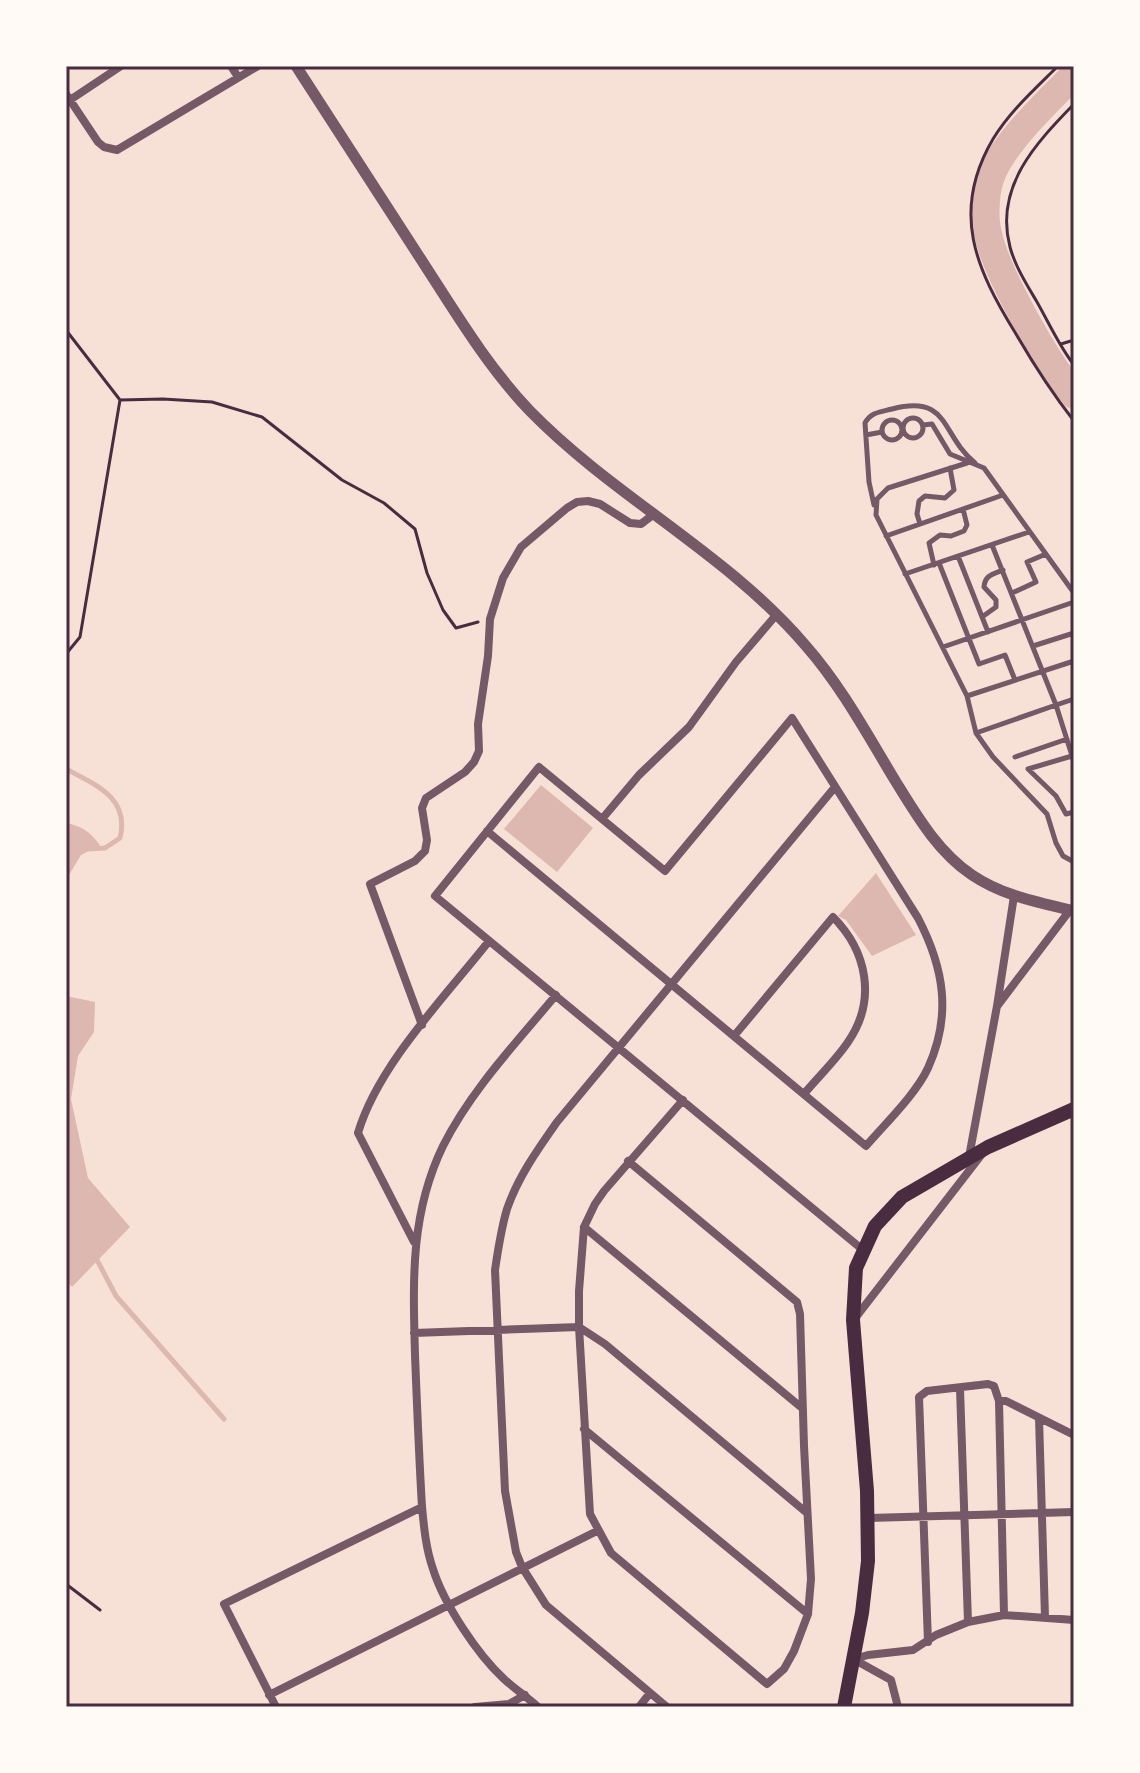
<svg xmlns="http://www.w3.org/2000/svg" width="1140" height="1773" viewBox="0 0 1140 1773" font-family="'Archivo Narrow',sans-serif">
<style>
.water{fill:#dcb8b0}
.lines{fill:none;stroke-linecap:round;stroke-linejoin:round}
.stream{stroke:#dcb8b0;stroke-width:5}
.river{stroke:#dcb8b0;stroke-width:28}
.path{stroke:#4a2c40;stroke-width:3}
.service{stroke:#755966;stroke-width:5}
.minor{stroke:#755966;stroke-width:8}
.tertiary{stroke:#755966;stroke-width:11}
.primary{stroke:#4a2c40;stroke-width:14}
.neatline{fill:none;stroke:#4a2c40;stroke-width:3}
</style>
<rect width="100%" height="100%" fill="#f7e1d7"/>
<path class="water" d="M 541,785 L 593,828 L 557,872 L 504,829 Z
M 66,823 C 82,826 90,832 100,845 L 81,855 L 66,880 Z
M 876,873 L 916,935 L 872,956 L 846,920 L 838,916 Z
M 66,996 L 95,1002 L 94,1032 L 78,1056 L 71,1099 L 88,1178 L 130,1227 L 72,1287 L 66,1280 Z"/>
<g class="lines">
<path class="stream" d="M 66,769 C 96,785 130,798 120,838 L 105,848 L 87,849
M 96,1258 L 116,1296 L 224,1419"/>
<path class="river" d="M 1074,75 C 1048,101 1001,145 990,179 C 985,193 984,220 988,234 C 997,275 1047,362 1074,395"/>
<path class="path" d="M 1058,66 C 1035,89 1010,111 993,139 C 950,212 976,269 1016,334 C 1034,365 1052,393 1074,421
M 1074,104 C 1036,143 994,187 1010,247 C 1015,266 1027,285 1037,302 C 1049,323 1059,346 1074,365
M 66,330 L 120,400 L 163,399 L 212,402 L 262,417 L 342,480 L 384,503 L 415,529 L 427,573 L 443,610 L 456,628 L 478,622
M 1061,344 L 1074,340
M 66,654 L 80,637 L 120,400
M 66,1584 L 100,1610"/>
<path class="service" d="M903 428a10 10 0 1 1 20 0a10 10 0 1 1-20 0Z
M882 430a10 10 0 1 1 20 0a10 10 0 1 1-20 0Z
M 923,425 L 932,424 L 950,454 L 984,468 L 1074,593
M 866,435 L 882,432
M 967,463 L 888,488 L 877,499 L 876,515 L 967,696 L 976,733 L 993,757 L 1047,814 L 1056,843 L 1063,856 L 1074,862
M 874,505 L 869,482 L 865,423 C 871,412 880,412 892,409 C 950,394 940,434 975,463
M 920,524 L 917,514 L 919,501 L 925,496 L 945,498 L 954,490 L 950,468
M 886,536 L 1003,495
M 958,556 L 988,632
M 939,563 L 979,664 L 1005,655 L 1015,680
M 934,565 L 929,543 L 940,535 L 951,536 L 964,531 L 967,525 L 963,509
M 905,574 L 1029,532
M 1012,593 L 1036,582 L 1027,562 L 1046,554
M 982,617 L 996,607 L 996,600 L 984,587 C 985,575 993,574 1003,570
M 1033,646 L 1074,633
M 943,647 L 1074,602
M 967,696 L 1074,661
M 1074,699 L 1056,705 L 1074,762
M 976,733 L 1056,705 L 992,545
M 1072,756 L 1028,769 L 1056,796 L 1066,814 L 1074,812
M 1015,757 L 1067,739"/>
<path class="minor" d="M 231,66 L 238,77
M 66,94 L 98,142 L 104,147 L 117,150 L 258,66
M 70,100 L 121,66
M 602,819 L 639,775 L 689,727 L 736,662 L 777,614
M 487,831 L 866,1146 C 885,1124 916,1094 928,1068 C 952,1015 944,968 918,918 L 792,718 L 665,871 L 539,767 L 435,896 L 863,1250
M 998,1005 L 1070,910
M 422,1025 L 370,884 L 415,861 L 425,851 L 427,840 L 422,808 L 426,798 L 465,772 L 474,762 L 479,751 L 478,724 L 488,656 L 490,619 L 503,578 L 521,547 L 567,508 L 577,502 L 588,501 L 600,504 L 630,523 L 641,524 L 654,514
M 734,1036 L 833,917 C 867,951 877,1000 848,1042 C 836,1060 818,1077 804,1094
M 969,1157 L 997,1006 L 1014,896
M 628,1161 L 797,1302 L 800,1314 L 804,1446 L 811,1579 L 808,1614 L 794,1651 L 784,1669 L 767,1684 L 611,1553 L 590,1514 L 579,1327 L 579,1291 L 584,1227 L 595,1204 L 604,1191 L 683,1100
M 584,1227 L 802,1408
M 414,1242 L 358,1133 C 378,1065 445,997 489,941
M 856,1317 L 982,1154
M 414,1333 L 579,1327 L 605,1344 L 807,1513
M 960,1389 L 968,1622
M 1039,1418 L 1045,1617
M 584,1429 L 808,1614
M 869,1518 L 1074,1512
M 1004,1615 L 999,1401 L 1006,1401 L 1074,1435
M 928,1642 L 919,1397 L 927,1391 L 988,1384 L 994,1386 L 999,1401
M 854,1659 L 868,1655 L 913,1650 L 936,1635 L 968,1622 L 1004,1615 L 1074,1620
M 855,1660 L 891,1680 L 898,1707
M 269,1695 L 597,1531
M 276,1707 L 224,1604 L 422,1507
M 475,1707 L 509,1704 L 525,1695
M 538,1707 C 527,1697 515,1689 504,1679 C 477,1654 444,1604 433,1569 C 426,1549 424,1528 422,1507 C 419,1456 417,1406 415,1355 C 413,1281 410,1214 443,1146 C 471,1090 517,1042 556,995
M 639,1707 L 650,1693
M 667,1707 L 546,1605 L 522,1567 L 516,1552 L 505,1491 L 495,1270 C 498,1250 501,1229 507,1209 C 518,1177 538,1149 557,1122 L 835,787"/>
<path class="tertiary" d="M 296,66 C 339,132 381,198 424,264 C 457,315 488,367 530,411 C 615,498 727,553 806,646 C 842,687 868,736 896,782 C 917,816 938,852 972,875 C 1003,896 1038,902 1074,911"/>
<path class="primary" d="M 844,1707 L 862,1613 L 868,1561 L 867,1491 L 853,1320 L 856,1268 L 875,1226 L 902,1197 L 988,1147 L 1074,1109"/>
</g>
<rect width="1140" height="1773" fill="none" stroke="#fffaf5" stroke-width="136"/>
<rect x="68" y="68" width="1004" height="1637" class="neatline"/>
</svg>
